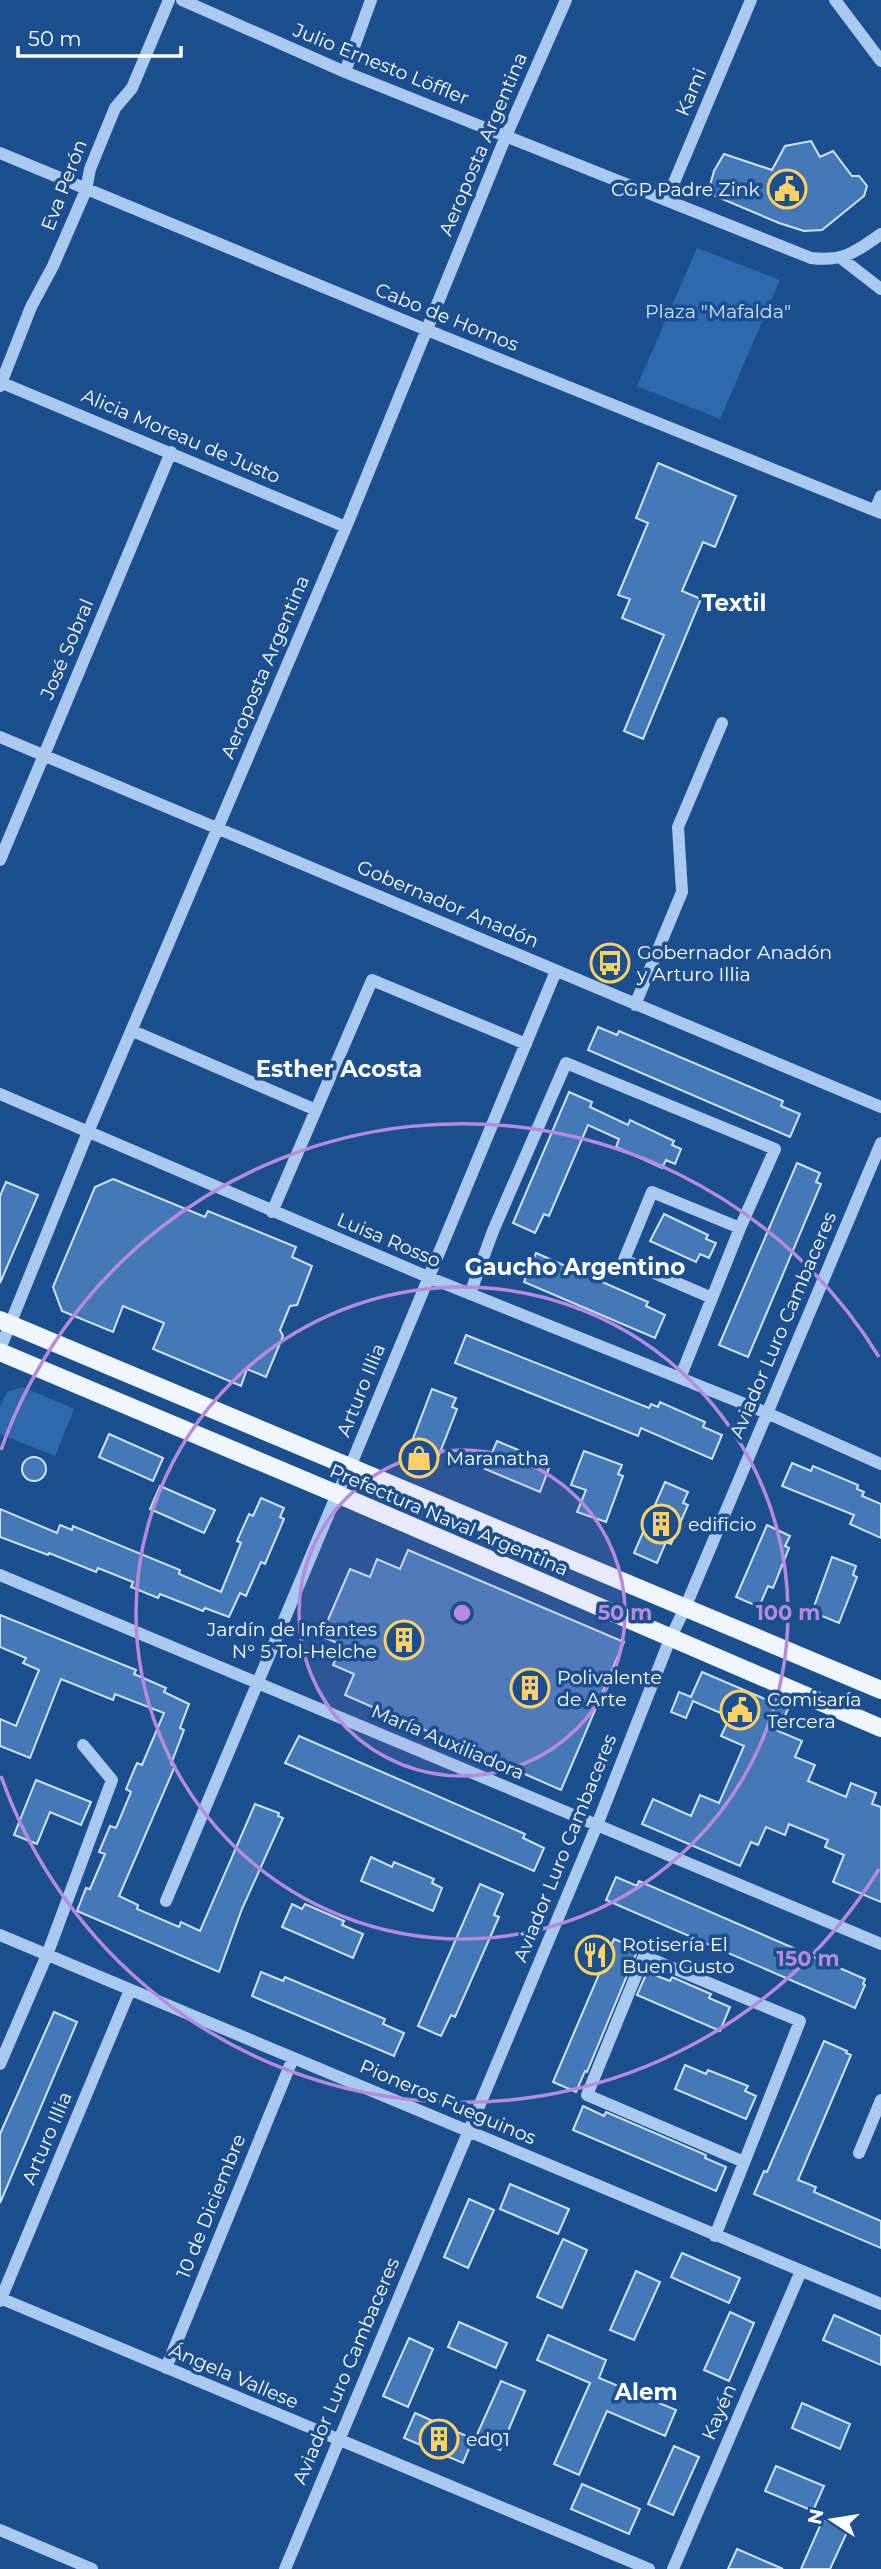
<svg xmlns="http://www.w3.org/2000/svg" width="881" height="2569" viewBox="0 0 881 2569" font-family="Montserrat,sans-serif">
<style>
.green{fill:#2e69ad}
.building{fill:#4478b7;stroke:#cfe3fa;stroke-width:2}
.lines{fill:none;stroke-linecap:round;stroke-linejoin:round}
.minor{stroke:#a9c9ee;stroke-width:12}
.major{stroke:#f0f6ff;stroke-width:18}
.ring{fill:none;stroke:#b68bdc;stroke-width:3.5}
.labels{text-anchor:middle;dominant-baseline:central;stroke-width:7;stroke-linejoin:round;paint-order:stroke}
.street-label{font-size:19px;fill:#fff;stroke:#1b4f8f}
.poi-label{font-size:19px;fill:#fff;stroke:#1b4f8f;text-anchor:start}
.park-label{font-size:19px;fill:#cfe3fa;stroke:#1b4f8f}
.quarter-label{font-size:23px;font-weight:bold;fill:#fff;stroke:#1b4f8f}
.centre{fill:#b68bdc;stroke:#1b4f8f;stroke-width:3.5}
.ring-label{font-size:21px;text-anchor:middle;font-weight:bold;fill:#b68bdc;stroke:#1b4f8f;stroke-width:7;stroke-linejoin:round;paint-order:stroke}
</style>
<rect width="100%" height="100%" fill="#1b4f8f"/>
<path class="green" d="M 697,248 L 780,280 L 720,419 L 637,386 Z
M 23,1387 L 74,1409 L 55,1456 L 0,1434 L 0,1407 L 7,1392 Z"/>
<path class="building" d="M 811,141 L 820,157 L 833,151 L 852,176 L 859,176 L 867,186 L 864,196 L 822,230 L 804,231 L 779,223 L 708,193 L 714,171 L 724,154 L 772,170 L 785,146 Z
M 658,463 L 736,496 L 715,547 L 703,542 L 682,591 L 701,599 L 643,739 L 624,731 L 664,635 L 622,618 L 630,599 L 618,595 L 648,523 L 636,518 Z
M 598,1027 L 617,1035 L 619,1031 L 783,1101 L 781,1106 L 800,1114 L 790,1137 L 588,1050 Z
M 569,1092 L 592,1102 L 590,1107 L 628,1125 L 630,1120 L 674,1141 L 672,1145 L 681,1149 L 675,1164 L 666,1160 L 662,1168 L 616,1147 L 619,1139 L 588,1125 L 549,1216 L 544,1214 L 535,1233 L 513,1223 Z
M 797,1163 L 820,1173 L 816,1182 L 821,1184 L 748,1357 L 719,1345 Z
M 113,1179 L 205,1217 L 208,1211 L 296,1247 L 292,1257 L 312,1266 L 297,1305 L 290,1306 L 280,1330 L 283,1336 L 266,1377 L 247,1369 L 241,1386 L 153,1349 L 164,1323 L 123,1306 L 113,1332 L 62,1311 L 53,1287 L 95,1187 Z
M 6,1182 L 38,1195 L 0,1283 L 0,1196 Z
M 664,1214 L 708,1235 L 706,1239 L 716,1243 L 709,1258 L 700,1254 L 696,1262 L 650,1241 Z
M 536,1253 L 648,1302 L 646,1306 L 665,1315 L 655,1338 L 524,1282 Z
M 466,1335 L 649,1408 L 651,1404 L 658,1407 L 660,1402 L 705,1422 L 703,1427 L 722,1435 L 712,1459 L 641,1428 L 638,1436 L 455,1363 Z
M 432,1389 L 456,1398 L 452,1407 L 457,1409 L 439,1455 L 411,1444 Z
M 109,1434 L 163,1458 L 153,1481 L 99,1457 Z
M 497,1441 L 542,1460 L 540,1465 L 549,1468 L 540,1492 L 485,1469 Z
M 584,1451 L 622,1465 L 618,1474 L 623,1476 L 606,1522 L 577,1512 L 586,1490 L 571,1485 Z
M22 1469a12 12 0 1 1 24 0a12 12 0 1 1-24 0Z
M 792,1463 L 811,1471 L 813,1466 L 858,1485 L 857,1489 L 864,1492 L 862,1496 L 881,1504 L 881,1538 L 850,1524 L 854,1515 L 782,1486 Z
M 665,1482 L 688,1492 L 683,1503 L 688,1505 L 671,1544 L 666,1542 L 657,1563 L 634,1553 Z
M 160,1486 L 215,1510 L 204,1533 L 150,1509 Z
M 261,1498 L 284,1508 L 280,1517 L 284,1519 L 265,1564 L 261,1562 L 246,1596 L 240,1593 L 229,1617 L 205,1608 L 203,1611 L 160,1594 L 158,1598 L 131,1587 L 133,1582 L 98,1568 L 96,1572 L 49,1553 L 48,1555 L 0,1537 L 0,1509 L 57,1533 L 60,1525 L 72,1530 L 73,1526 L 180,1570 L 179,1574 L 221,1592 L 241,1543 L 237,1541 L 249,1514 L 253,1516 Z
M 767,1525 L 790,1536 L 785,1546 L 789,1548 L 773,1588 L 768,1586 L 759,1607 L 736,1597 Z
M 408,1550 L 624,1642 L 561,1790 L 345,1695 L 354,1674 L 333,1665 L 342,1645 L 321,1636 L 350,1569 L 370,1577 L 377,1559 L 400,1569 Z
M 832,1557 L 856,1566 L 853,1575 L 857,1577 L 839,1623 L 812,1612 Z
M 0,1615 L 136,1670 L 134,1674 L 166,1688 L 164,1692 L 189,1704 L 180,1728 L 184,1730 L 171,1764 L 175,1766 L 119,1896 L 138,1905 L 137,1909 L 179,1927 L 181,1922 L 200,1931 L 255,1804 L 279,1813 L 278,1816 L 283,1818 L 242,1909 L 219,1972 L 77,1911 L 86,1888 L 90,1889 L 105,1854 L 99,1852 L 110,1826 L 116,1828 L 131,1792 L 126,1789 L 137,1763 L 142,1765 L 164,1713 L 115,1694 L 113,1700 L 61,1679 L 30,1758 L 0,1746 L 0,1719 L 16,1726 L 39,1670 L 23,1663 L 26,1658 L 0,1647 Z
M 702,1672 L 788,1709 L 778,1731 L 802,1741 L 795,1757 L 815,1765 L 808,1781 L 846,1797 L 851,1783 L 876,1793 L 872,1804 L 881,1807 L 881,1902 L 833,1882 L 844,1855 L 825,1847 L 828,1840 L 789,1824 L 785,1835 L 766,1827 L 758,1845 L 751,1842 L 740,1866 L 642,1824 L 653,1799 L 691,1816 L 700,1795 L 719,1803 L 744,1746 L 721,1736 L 730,1717 L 693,1701 L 686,1718 L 671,1712 L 679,1692 L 691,1697 Z
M 299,1736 L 525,1834 L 523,1838 L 544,1848 L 534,1871 L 285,1763 Z
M 36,1780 L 91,1802 L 81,1825 L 50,1812 L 37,1844 L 14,1835 Z
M 371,1857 L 392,1867 L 394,1862 L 434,1879 L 432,1883 L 442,1888 L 433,1911 L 361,1881 Z
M 616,1877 L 637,1886 L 639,1881 L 865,1979 L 863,1984 L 865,1985 L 855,2008 L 606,1900 Z
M 480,1884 L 503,1894 L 494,1915 L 499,1917 L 455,2017 L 451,2015 L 441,2036 L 418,2026 Z
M 292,1904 L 302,1909 L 305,1904 L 344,1921 L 342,1925 L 363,1934 L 353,1958 L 282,1927 Z
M 614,1939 L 638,1949 L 587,2072 L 585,2071 L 576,2092 L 553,2082 Z
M 261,1972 L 283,1981 L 285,1977 L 385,2019 L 383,2024 L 404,2033 L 394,2056 L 252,1996 Z
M 647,1972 L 670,1981 L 672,1977 L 697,1988 L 711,1994 L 709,1998 L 730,2007 L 720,2031 L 637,1995 Z
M 54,2012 L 77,2022 L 0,2203 L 0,2134 Z
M 824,2041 L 847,2051 L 846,2053 L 851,2055 L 798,2180 L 816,2187 L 814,2192 L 881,2221 L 881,2248 L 754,2194 L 764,2171 L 767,2172 Z
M 685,2065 L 706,2074 L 708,2070 L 748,2086 L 745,2091 L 756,2096 L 746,2119 L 675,2089 Z
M 583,2106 L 604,2116 L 606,2112 L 706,2155 L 705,2158 L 726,2167 L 716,2191 L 573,2130 Z
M 510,2184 L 569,2209 L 558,2234 L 500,2209 Z
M 469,2199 L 494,2210 L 468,2268 L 444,2257 Z
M 563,2239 L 587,2250 L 562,2308 L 537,2297 Z
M 682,2253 L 740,2278 L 729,2303 L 671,2277 Z
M 636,2271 L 660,2282 L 634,2340 L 610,2330 Z
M 730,2312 L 754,2323 L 729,2381 L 704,2370 Z
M 834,2315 L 881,2336 L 881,2365 L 823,2340 Z
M 459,2322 L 507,2343 L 496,2368 L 448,2347 Z
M 548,2335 L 606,2360 L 599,2378 L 676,2410 L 665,2436 L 607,2411 L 579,2475 L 554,2464 L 590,2383 L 537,2360 Z
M 409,2338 L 433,2349 L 408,2407 L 383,2396 Z
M 501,2381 L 525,2391 L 500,2450 L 475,2439 Z
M 802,2403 L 850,2424 L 840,2449 L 792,2428 Z
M 415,2413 L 473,2439 L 463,2463 L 404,2438 Z
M 674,2446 L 699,2457 L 673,2515 L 648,2504 Z
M 776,2466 L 824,2486 L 813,2511 L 765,2491 Z
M 582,2484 L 640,2509 L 629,2534 L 571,2509 Z
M 823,2519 L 848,2530 L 830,2569 L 801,2569 Z
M 737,2549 L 783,2569 L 728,2569 Z"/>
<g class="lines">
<path class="minor" d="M 182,0 L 345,72 L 811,258 C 843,262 856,252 881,234
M 835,0 L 881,61
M 345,72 L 371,0
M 0,153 L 427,330 L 881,513
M 667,199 L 751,0
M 841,258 L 881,289
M 0,382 L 346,527
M 0,386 L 31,307 L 53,266 L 86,190 L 90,169 L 115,108 L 132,88 L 169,0
M 875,510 L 881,496
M 0,737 L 881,1107
M 0,860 L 171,452
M 635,1005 L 682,892 L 678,827 L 722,723
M 133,1031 L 316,1110
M 0,1094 L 428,1277 L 767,1413 L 881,1464
M 272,1212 L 372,980 L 526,1044
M 470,1294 L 493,1231 L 566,1063 L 775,1149 L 740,1228 L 680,1378
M 712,1298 L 624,1260 L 652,1192 L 740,1228
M 0,1349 L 88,1132 L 346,527 L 506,136 L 566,0
M 0,1575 L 881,1944
M 166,1901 L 337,1494 L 350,1467 L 556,971
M 0,1935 L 881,2304
M 0,2064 L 47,1955 L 112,1780 L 83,1745
M 859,2153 L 881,2100
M 715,2236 L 800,2021 L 644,1956 L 587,2095 L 744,2162
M 0,2298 L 649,2569
M 0,2301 L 130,1990
M 166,2368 L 293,2058
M 0,2530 L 92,2569
M 285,2569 L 597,1825 L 670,1639 L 685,1608 L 881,1143
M 673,2569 L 801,2271"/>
<path class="major" d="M 0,1320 L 881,1690
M 0,1352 L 337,1494 L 881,1728"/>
</g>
<circle cx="462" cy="1613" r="163" fill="#b68bdc" fill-opacity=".12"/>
<g class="ring">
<circle cx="462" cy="1613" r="163"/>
<circle cx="462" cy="1613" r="326"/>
<path d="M879 1869A489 489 0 0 1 1 1776M1 1450A489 489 0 0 1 879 1357"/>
</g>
<defs>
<symbol id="civic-ring" viewBox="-11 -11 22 22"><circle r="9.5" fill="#1b4f8f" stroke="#ffd166" stroke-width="1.5"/><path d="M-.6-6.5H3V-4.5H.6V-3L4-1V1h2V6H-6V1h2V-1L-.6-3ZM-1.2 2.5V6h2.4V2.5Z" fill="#ffd166"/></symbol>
<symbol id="bus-ring" viewBox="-11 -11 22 22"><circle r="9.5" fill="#1b4f8f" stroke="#ffd166" stroke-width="1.5"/><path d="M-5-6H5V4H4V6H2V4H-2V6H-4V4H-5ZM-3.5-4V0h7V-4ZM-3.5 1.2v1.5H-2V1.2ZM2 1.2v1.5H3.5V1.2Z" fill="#ffd166"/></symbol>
<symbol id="shop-ring" viewBox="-11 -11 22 22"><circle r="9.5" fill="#1b4f8f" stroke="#ffd166" stroke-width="1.5"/><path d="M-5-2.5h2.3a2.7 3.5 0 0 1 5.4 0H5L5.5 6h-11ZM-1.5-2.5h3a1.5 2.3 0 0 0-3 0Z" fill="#ffd166"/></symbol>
<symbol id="building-ring" viewBox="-11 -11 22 22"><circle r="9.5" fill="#1b4f8f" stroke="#ffd166" stroke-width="1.5"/><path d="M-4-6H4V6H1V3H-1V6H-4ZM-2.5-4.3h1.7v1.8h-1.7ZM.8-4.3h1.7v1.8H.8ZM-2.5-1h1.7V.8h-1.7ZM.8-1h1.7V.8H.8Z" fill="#ffd166"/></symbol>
<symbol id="restaurant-ring" viewBox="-11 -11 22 22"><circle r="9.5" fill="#1b4f8f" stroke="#ffd166" stroke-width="1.5"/><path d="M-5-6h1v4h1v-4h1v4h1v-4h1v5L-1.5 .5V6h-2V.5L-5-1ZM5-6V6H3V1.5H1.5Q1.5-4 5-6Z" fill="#ffd166"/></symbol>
</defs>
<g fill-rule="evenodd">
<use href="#civic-ring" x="765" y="167" width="44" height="44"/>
<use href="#bus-ring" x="588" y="941" width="44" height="44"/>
<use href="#shop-ring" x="397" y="1436" width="44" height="44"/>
<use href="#building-ring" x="639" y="1502" width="44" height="44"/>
<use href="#building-ring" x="382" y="1618" width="44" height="44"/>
<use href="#building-ring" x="508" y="1666" width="44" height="44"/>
<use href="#civic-ring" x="718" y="1688" width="44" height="44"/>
<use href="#restaurant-ring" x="573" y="1933" width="44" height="44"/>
<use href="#building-ring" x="417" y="2417" width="44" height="44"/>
</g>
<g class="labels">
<g class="street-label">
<text transform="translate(381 64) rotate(22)">Julio Ernesto Löffler</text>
<text transform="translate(691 92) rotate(-67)">Kami</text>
<text transform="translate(483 144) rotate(-67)">Aeroposta Argentina</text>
<text transform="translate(64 185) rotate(-69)">Eva Perón</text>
<text transform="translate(447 317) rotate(22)">Cabo de Hornos</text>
<text transform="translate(181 436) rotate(23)">Alicia Moreau de Justo</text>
<text transform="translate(67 649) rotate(-67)">José Sobral</text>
<text transform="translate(265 667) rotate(-67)">Aeroposta Argentina</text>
<text transform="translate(448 904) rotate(23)">Gobernador Anadón</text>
<text transform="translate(389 1240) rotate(23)">Luisa Rosso</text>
<text transform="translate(783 1325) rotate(-67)">Aviador Luro Cambaceres</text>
<text transform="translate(361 1390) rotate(-68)">Arturo Illia</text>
<text transform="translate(449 1520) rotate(23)">Prefectura Naval Argentina</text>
<text transform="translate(448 1742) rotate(23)">María Auxiliadora</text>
<text transform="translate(565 1848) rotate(-68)">Aviador Luro Cambaceres</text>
<text transform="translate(448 2102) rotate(23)">Pioneros Fueguinos</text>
<text transform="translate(47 2138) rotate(-67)">Arturo Illia</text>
<text transform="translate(211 2206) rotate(-68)">10 de Diciembre</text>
<text transform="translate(346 2371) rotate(-67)">Aviador Luro Cambaceres</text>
<text transform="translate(234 2376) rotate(23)">Ángela Vallese</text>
<text transform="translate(719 2412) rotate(-67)">Kayén</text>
</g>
<g class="poi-label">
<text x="760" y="189" text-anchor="end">CGP Padre Zink</text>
<text x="637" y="952">Gobernador Anadón<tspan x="637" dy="22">y Arturo Illia</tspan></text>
<text x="446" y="1458">Maranatha</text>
<text x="688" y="1524">edificio</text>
<text x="377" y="1629" text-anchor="end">Jardín de Infantes<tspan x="377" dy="22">N° 5 Tol-Helche</tspan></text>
<text x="557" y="1677">Polivalente<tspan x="557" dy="22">de Arte</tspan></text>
<text x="767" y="1699">Comisaría<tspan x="767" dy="22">Tercera</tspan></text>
<text x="622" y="1944">Rotisería El<tspan x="622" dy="22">Buen Gusto</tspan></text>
<text x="466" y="2439">ed01</text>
</g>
<g class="park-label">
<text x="718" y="311">Plaza "Mafalda"</text>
</g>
<g class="quarter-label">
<text x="734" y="603">Textil</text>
<text x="339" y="1069">Esther Acosta</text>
<text x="575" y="1267">Gaucho Argentino</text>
<text x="646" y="2392">Alem</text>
</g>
</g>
<circle cx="462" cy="1613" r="10" class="centre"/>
<g class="ring-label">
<text x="625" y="1620">50 m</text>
<text x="788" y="1620">100 m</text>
<text x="808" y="1966">150 m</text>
</g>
<g transform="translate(832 2520) rotate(282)" stroke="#1b4f8f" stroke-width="5" paint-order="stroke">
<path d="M0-5L12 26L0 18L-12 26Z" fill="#ffffff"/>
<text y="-10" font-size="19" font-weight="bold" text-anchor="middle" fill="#ffffff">N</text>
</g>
<path d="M18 46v10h163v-10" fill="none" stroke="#ffffff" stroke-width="3.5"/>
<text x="28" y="46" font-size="21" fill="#ffffff" stroke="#1b4f8f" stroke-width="5" paint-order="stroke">50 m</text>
</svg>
